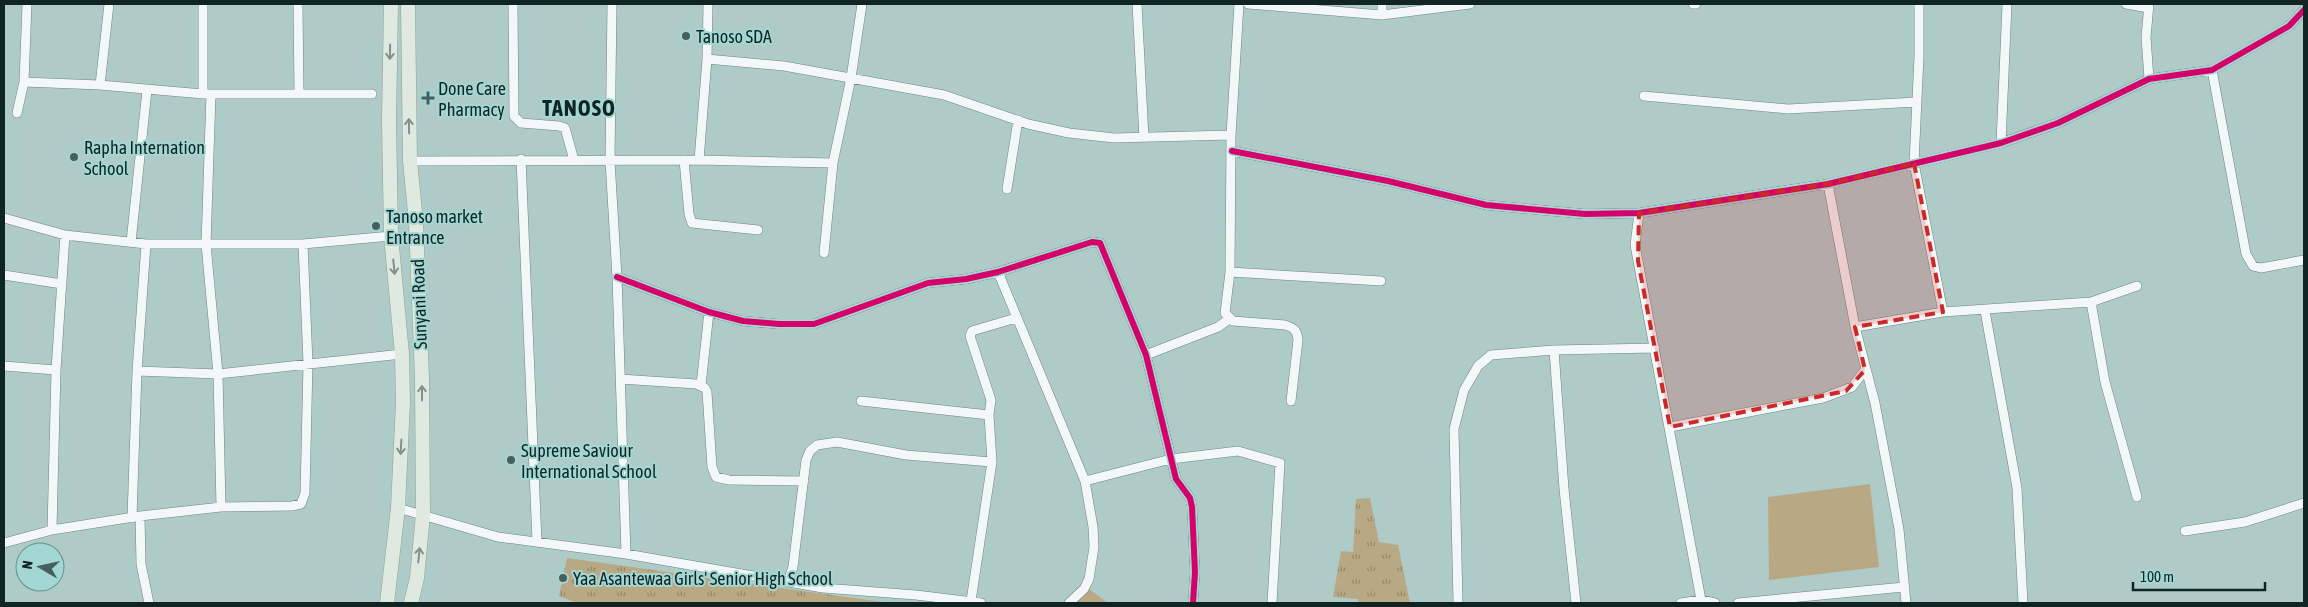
<svg xmlns="http://www.w3.org/2000/svg" width="2308" height="607" viewBox="0 0 2308 607" font-family="'Asap Condensed',sans-serif">
<style>
.grass{fill:url(#grass-tufts)}
.park{fill:#b8a984}
.lines{fill:none;stroke-linecap:round;stroke-linejoin:round}
.minor-casing{stroke:#6e8583;stroke-width:10}
.primary-casing{stroke:#8ea492;stroke-width:15}
.minor{stroke:#f3f7f7;stroke-width:9}
.primary{stroke:#e0e9df;stroke-width:14}
.cycleway-casing{stroke:#a2d7d3;stroke-width:9}
.cycleway{stroke:#d6006c;stroke-width:6}
.oneway{stroke:#82918a}
.marked{fill:#cc2828;fill-opacity:0.2;stroke:#cc2828;stroke-width:4;stroke-dasharray:10 6;stroke-linejoin:round}
.poi-dot{fill:#475f5d;stroke:#a2d7d3;stroke-width:2}
.labels{text-anchor:middle;dominant-baseline:central;stroke-width:4;stroke-linejoin:round;paint-order:stroke}
.poi-label{font-size:18px;fill:#102523;stroke:#a2d7d3;text-anchor:start}
.street-label{font-size:18px;fill:#102523;stroke:#a2d7d3}
.district-label{font-size:22px;font-weight:bold;letter-spacing:1px;fill:#102523;stroke:#a2d7d3}
</style>
<defs>
<pattern id="grass-tufts" width="24" height="20" patternUnits="userSpaceOnUse" patternTransform="scale(1.25)"><rect width="24" height="20" fill="#b8a984"/><path d="M3 7l-1-3M5 7V3M7 7l1-3M15 17l-1-3M17 17v-4M19 17l1-3" fill="none" stroke="#94896c"/></pattern>
</defs>
<rect width="100%" height="100%" fill="#aecbc8"/>
<path class="grass" d="M 1370,498 L 1379,542 L 1398,545 L 1410,603 L 1358,603 L 1358,599 L 1333,597 L 1341,551 L 1353,552 L 1356,499 Z
M 567,558 L 890,603 L 577,603 L 559,596 Z
M 1089,589 L 1108,603 L 1076,603 Z"/>
<path class="park" d="M 1870,484 L 1879,567 L 1769,580 L 1768,497 Z"/>
<g class="lines">
<defs>
<path id="minor" d="M 298,4 L 299,93
M 513,4 L 514,116 L 521,123 L 559,126 L 565,128 L 574,160
M 612,4 L 610,161 L 617,277 L 626,554
M 1137,4 L 1144,138
M 1239,4 L 1231,135 L 1230,272 L 1225,313 L 1233,321 L 1285,325 C 1295,328 1297,331 1298,340 L 1291,401
M 1248,4 L 1382,15 L 1470,4
M 1693,4 L 1696,4
M 1919,4 L 1919,57 L 1914,163 L 1943,312
M 2126,4 L 2149,8
M 1382,15 L 1382,4
M 707,59 L 784,66 L 944,95 L 1028,124 L 1069,133 L 1114,138 L 1231,135
M 2212,70 L 2246,254 L 2253,266 L 2261,268 L 2304,260
M 2149,79 L 2146,37 L 2149,4
M 24,82 L 100,85 L 203,94 L 372,94
M 100,85 L 109,4
M 203,94 L 203,4
M 1644,96 L 1788,109 L 1917,102
M 17,113 L 24,82 L 27,4
M 2001,143 L 2007,4
M 1232,151 L 1388,181 L 1486,205 L 1585,214 L 1639,213 L 1828,184 L 2001,143 L 2058,123 L 2149,79 L 2212,70 L 2289,26 L 2304,10
M 521,159 L 537,542
M 684,160 L 689,214 L 692,223 L 758,230
M 699,160 L 707,59 L 708,4
M 410,161 L 699,160 L 833,163
M 1828,184 L 1855,327 L 1875,403 L 1899,529 L 1906,603
M 1007,189 L 1018,120
M 1639,213 L 1635,245 L 1638,261 L 1701,600
M 4,218 L 65,235 L 146,244 L 303,244 L 391,236
M 131,242 L 147,90
M 824,253 L 833,163 L 851,78 L 862,4
M 998,272 L 1085,481 L 1093,527 L 1094,547 L 1089,579 L 1084,589 L 1069,603
M 1230,272 L 1381,281
M 4,275 L 62,284
M 617,277 L 709,312 L 743,321 L 779,324 L 814,324 L 928,283 L 966,279 L 998,272 L 1092,242 L 1100,243 L 1146,355 L 1176,479 L 1190,498 L 1192,507 L 1195,572 L 1193,603
M 2091,302 L 2105,382 L 2137,497
M 1985,311 L 2017,488 L 2023,603
M 1855,327 L 1943,312 L 2091,302 L 2137,286
M 1554,350 L 1564,489 L 1576,603
M 1146,355 L 1218,327 L 1229,319
M 4,366 L 56,370
M 137,371 L 218,374 L 206,244 L 211,94
M 620,379 L 696,384 L 705,388 L 707,392 L 712,467 L 716,477 L 729,480 L 804,481
M 701,385 L 709,312
M 861,401 L 989,415
M 1670,427 L 1823,398 L 1852,387 L 1865,370
M 1085,481 L 1171,459 L 1238,451 L 1280,463 L 1272,603
M 221,507 L 218,374 L 402,354
M 398,508 L 498,537 L 626,554 L 823,588 L 916,595 L 981,603
M 140,516 L 141,564 L 149,603
M 132,518 L 137,371 L 146,244
M 52,530 L 56,370 L 65,235
M 2185,531 L 2245,522 L 2304,503
M 4,543 L 52,530 L 140,516 L 221,507 L 292,506 L 301,504 L 305,493 L 308,363 L 303,244
M 788,582 L 793,567 L 806,460 L 810,451 L 817,445 L 837,442 L 906,455 L 992,462
M 971,601 L 992,462 L 989,415 L 991,400 L 970,336 L 972,331 L 1016,318
M 1458,603 L 1454,429 L 1464,390 L 1478,366 L 1491,355 L 1554,350 L 1655,348
M 1681,603 L 1701,600 L 1715,603
M 1738,603 L 1904,587"/>
<path id="primary" d="M 408,4 L 410,161 L 416,222 L 422,378 L 423,514 L 417,578 L 411,603
M 387,603 L 398,508 L 403,402 L 402,354 L 391,236 L 389,120 L 391,4"/>
</defs>
<use href="#minor" class="minor-casing"/>
<use href="#primary" class="primary-casing"/>
<use href="#minor" class="minor"/>
<use href="#primary" class="primary"/>
<defs>
<path id="cycleway" d="M 1232,151 L 1388,181 L 1486,205 L 1585,214 L 1639,213 L 1828,184 L 2001,143 L 2058,123 L 2149,79 L 2212,70 L 2289,26 L 2304,10
M 617,277 L 709,312 L 743,321 L 779,324 L 814,324 L 928,283 L 966,279 L 998,272 L 1092,242 L 1100,243 L 1146,355 L 1176,479 L 1190,498 L 1192,507 L 1195,572 L 1193,603"/>
</defs>
<use href="#cycleway" class="cycleway-casing"/>
<use href="#cycleway" class="cycleway"/>
</g>
<defs><path id="oneway-shaft" d="M-6 0H5M1.5-3L5.5 0L1.5 3" fill="none" stroke-width="1.6" stroke-linecap="round" stroke-linejoin="round" transform="scale(1.25)"/></defs>
<g class="oneway">
<use href="#oneway-shaft" transform="translate(390 52) rotate(91)"/>
<use href="#oneway-shaft" transform="translate(409 126) rotate(-91)"/>
<use href="#oneway-shaft" transform="translate(394 267) rotate(84)"/>
<use href="#oneway-shaft" transform="translate(422 393) rotate(-90)"/>
<use href="#oneway-shaft" transform="translate(401 447) rotate(93)"/>
<use href="#oneway-shaft" transform="translate(419 555) rotate(-84)"/>
</g>
<path class="marked" d="M 1914,163 L 1943,312 L 1855,327 L 1865,370 L 1846,391 L 1670,427 L 1638,261 L 1639,213 L 1828,184 Z"/>
<g class="poi-dot">
<circle cx="686" cy="36" r="5"/>
<path d="M425.5 90.5h5v5h5v5h-5v5h-5v-5h-5v-5h5z"/>
<circle cx="74" cy="157" r="5"/>
<circle cx="376" cy="226" r="5"/>
<circle cx="511" cy="460" r="5"/>
<circle cx="563" cy="578" r="5"/>
</g>
<g class="labels">
<g class="poi-label">
<text x="696" y="36">Tanoso SDA</text>
<text x="438" y="88">Done Care<tspan x="438" dy="21">Pharmacy</tspan></text>
<text x="84" y="147">Rapha Internation<tspan x="84" dy="21">School</tspan></text>
<text x="386" y="216">Tanoso market<tspan x="386" dy="21">Entrance</tspan></text>
<text x="521" y="450">Supreme Saviour<tspan x="521" dy="21">International School</tspan></text>
<text x="573" y="578">Yaa Asantewaa Girls' Senior High School</text>
</g>
<g class="street-label">
<text transform="translate(419 304) rotate(-92)">Sunyani Road</text>
</g>
<g class="district-label">
<text x="579" y="108">TANOSO</text>
</g>
</g>
<rect width="2308" height="607" fill="none" stroke="#102523" stroke-width="10"/>
<g transform="translate(40 567) rotate(279)"><circle r="24" fill="#a2d7d3" stroke="#68908d"/>
<path d="M0-4L9 19L0 12L-9 19Z" fill="#475f5d"/>
<text y="-8" font-size="14" font-weight="bold" text-anchor="middle" fill="#102523">N</text>
</g>
<path d="M2133 582v8h132v-8" fill="none" stroke="#102523" stroke-width="2.5"/>
<text x="2140" y="582" font-size="15" fill="#102523" stroke="#a2d7d3" stroke-width="4" paint-order="stroke">100 m</text>
</svg>
